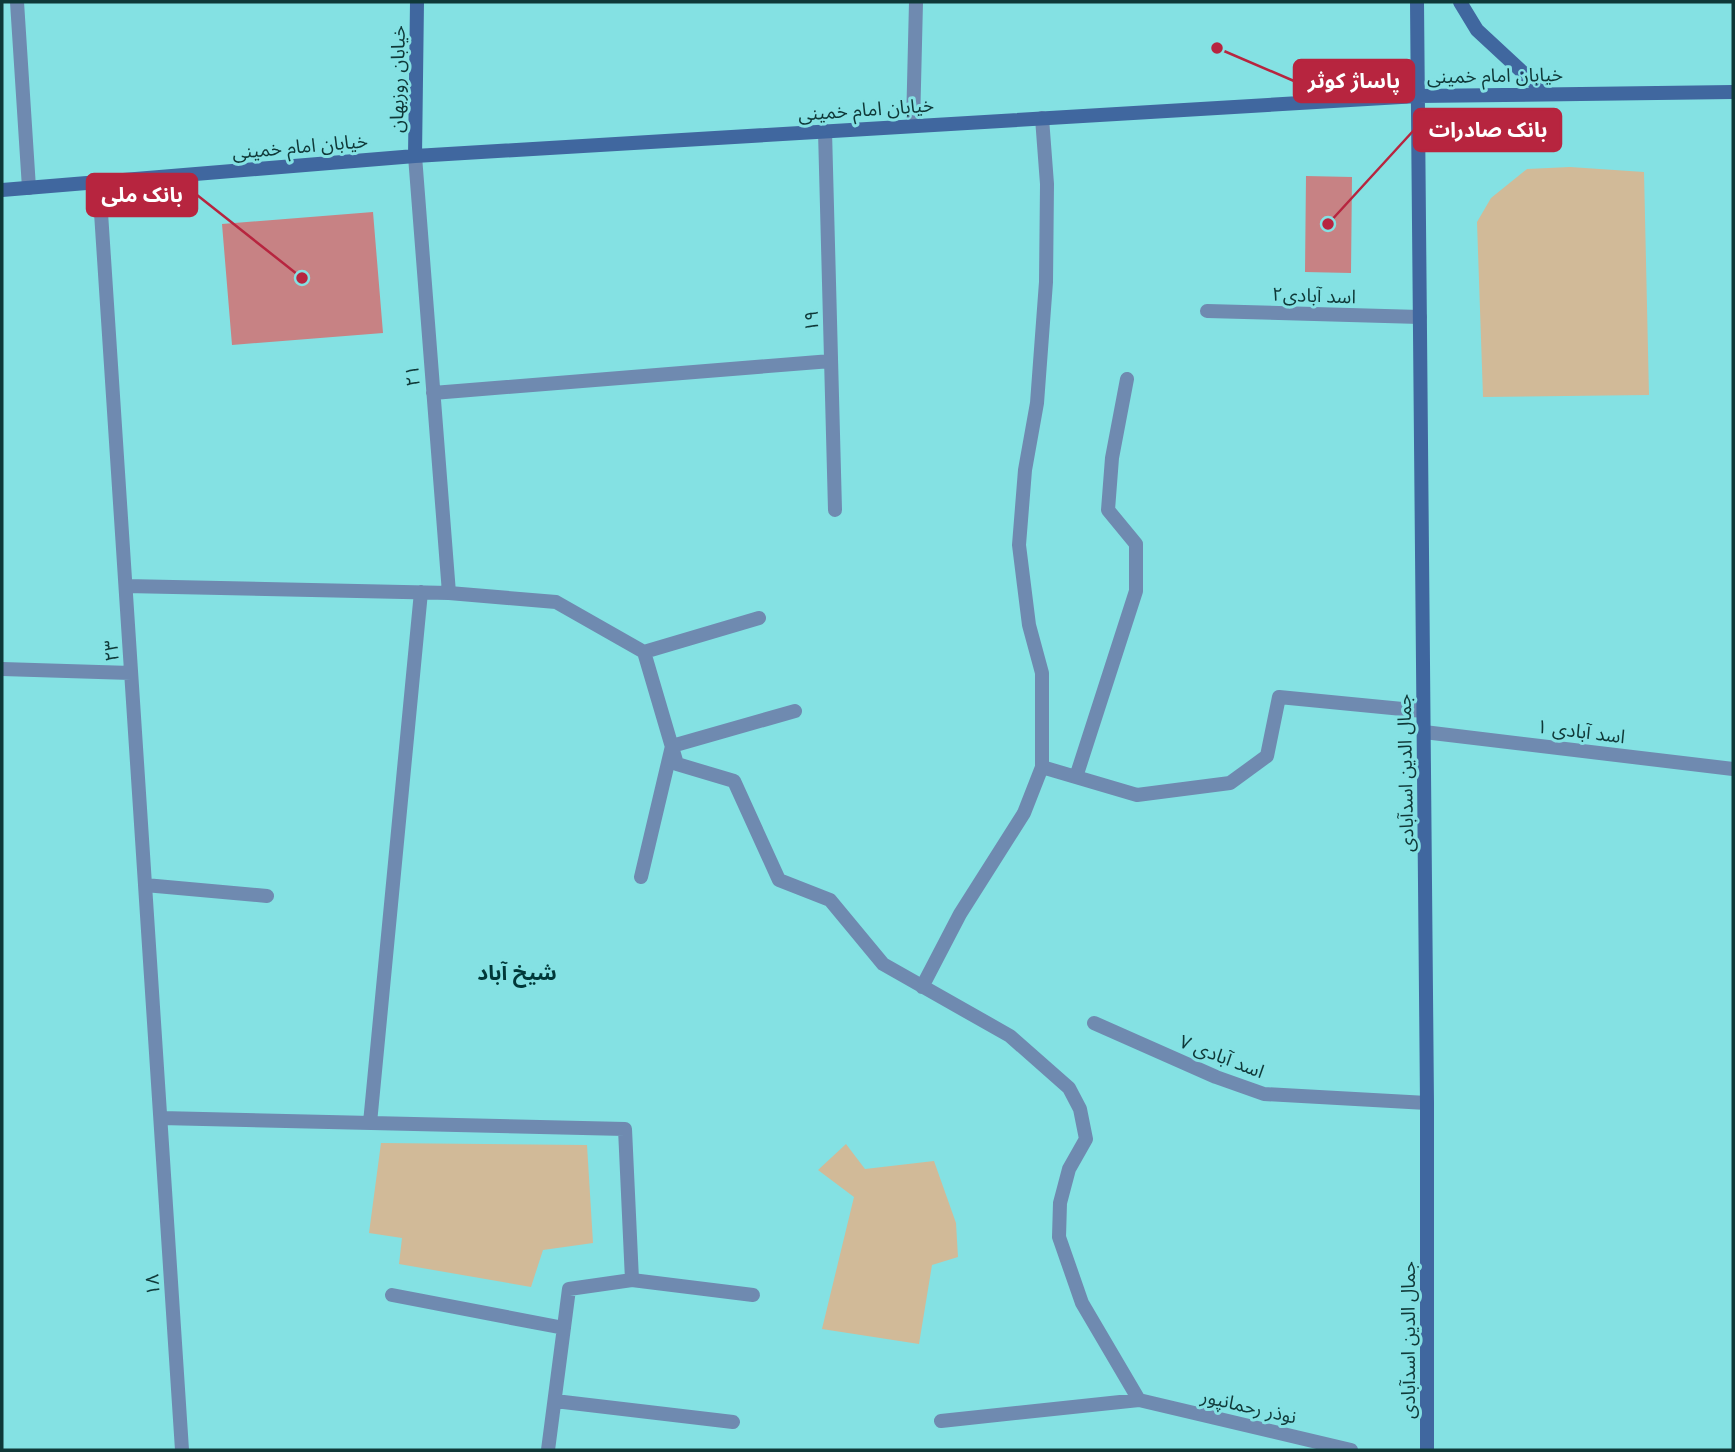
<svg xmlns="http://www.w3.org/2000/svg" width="1735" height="1452" viewBox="0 0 1735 1452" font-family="'Open Sans','Noto Sans Arabic',sans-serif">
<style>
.green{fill:#d1ba98}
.building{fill:#c78284}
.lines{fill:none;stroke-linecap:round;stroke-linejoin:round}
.lane{stroke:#6f8ab0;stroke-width:14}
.street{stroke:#6f8ab0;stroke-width:14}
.secondary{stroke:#40679f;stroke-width:14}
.labels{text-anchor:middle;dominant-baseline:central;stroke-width:6;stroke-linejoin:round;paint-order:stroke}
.street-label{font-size:19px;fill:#0f3838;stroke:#84e1e3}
.neighbourhood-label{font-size:21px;font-weight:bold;fill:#003839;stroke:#84e1e3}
.leader{fill:none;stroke:#b7253f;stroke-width:2.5}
.callout-dot{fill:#b7253f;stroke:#84e1e3;stroke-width:2.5}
.callout{fill:#b7253f;stroke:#b7253f;stroke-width:2.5}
.callout-label{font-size:21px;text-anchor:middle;font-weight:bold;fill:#fff}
</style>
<rect width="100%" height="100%" fill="#84e1e3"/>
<path class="green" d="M 1570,167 L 1644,172 L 1649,395 L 1483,397 L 1477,222 L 1491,198 L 1527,169 Z
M 381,1143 L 587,1145 L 593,1243 L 543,1250 L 531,1287 L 399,1264 L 402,1238 L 369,1233 Z
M 846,1144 L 865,1169 L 934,1161 L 956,1223 L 958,1257 L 932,1265 L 919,1344 L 822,1329 L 854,1197 L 818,1170 Z"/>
<path class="building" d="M 1306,176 L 1352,177 L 1351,273 L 1305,272 Z
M 373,212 L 383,333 L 232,345 L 222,224 Z"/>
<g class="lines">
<path class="lane" d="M 632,1280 L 753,1295"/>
<path class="street" d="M 17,2 L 29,188
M 913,126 L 916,2
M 825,131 L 835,510
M 415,156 L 449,593
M 99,182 L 182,1450
M 1207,311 L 1420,317
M 433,393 L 831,361
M 126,586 L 449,593 L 556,602 L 644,652 L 677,764 L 734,781 L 779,880 L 830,900 L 883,964 L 1010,1036 L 1069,1088 L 1080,1109 L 1086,1139 L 1069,1169 L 1060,1203 L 1059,1237 L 1082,1303 L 1139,1400
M 644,652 L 759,618
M 2,669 L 131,673
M 1424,732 L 1733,769
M 1042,767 L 1137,795 L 1230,783 L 1267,756 L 1279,697 L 1423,711
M 1076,777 L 1136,591 L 1136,544 L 1108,510 L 1112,458 L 1127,379
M 641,877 L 672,746 L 795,711
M 145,885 L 267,896
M 922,987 L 960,914 L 1024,813 L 1042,767 L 1042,673 L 1029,625 L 1019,545 L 1025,470 L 1037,403 L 1046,282 L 1047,184 L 1042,118
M 1094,1023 L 1216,1077 L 1264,1094 L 1427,1103
M 161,1118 L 625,1129 L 632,1280 L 569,1289 L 548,1450
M 370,1123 L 421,592
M 392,1295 L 564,1328
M 555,1401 L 733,1422
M 941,1421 L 1139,1400 L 1351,1450"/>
<path class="secondary" d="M 1417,2 L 1427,1103 L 1427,1450
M 1460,2 L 1477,30 L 1544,92
M 415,156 L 417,2
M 2,190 L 415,156 L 1418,96 L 1733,92"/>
</g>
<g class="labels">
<g class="street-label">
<text transform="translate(1495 75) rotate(-1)">خیابان امام خمینی</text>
<text transform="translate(397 79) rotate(-89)">خیابان روزبهان</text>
<text transform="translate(866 109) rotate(-4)">خیابان امام خمینی</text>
<text transform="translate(300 146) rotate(-5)">خیابان امام خمینی</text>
<text transform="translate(1314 295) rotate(2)">اسد آبادی۲</text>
<text transform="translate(811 321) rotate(-91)">۱۹</text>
<text transform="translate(412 376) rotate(-94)">۲۱</text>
<text transform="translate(111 651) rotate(-94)">۲۳</text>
<text transform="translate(1581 731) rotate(7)">اسد آبادی ۱</text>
<text transform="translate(1405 773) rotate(-91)">جمال الدین اسدآبادی</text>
<text transform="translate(1222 1056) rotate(21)">اسد آبادی ۷</text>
<text transform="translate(152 1285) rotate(-94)">۱۸</text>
<text transform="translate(1408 1340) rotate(-90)">جمال الدین اسدآبادی</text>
<text transform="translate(1249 1406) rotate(13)">نوذر رحمانپور</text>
</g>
<g class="neighbourhood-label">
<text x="517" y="972">شیخ آباد</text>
</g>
</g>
<path class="leader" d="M1217 48L1294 81M1328 224L1414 130M302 278L197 195"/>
<g class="callout-dot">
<circle cx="1217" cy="48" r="7"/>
<circle cx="1328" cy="224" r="7"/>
<circle cx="302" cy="278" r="7"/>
</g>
<g class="callout">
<rect x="1294" y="60" width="120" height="42" rx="7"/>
<rect x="1414" y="109" width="147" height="42" rx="7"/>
<rect x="87" y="174" width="110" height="42" rx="7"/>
</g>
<g class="callout-label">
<text x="1354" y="88">پاساژ کوثر</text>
<text x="1488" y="137">بانک صادرات</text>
<text x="142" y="202">بانک ملی</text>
</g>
<rect width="1735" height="1452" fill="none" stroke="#0f3838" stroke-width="7"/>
</svg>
